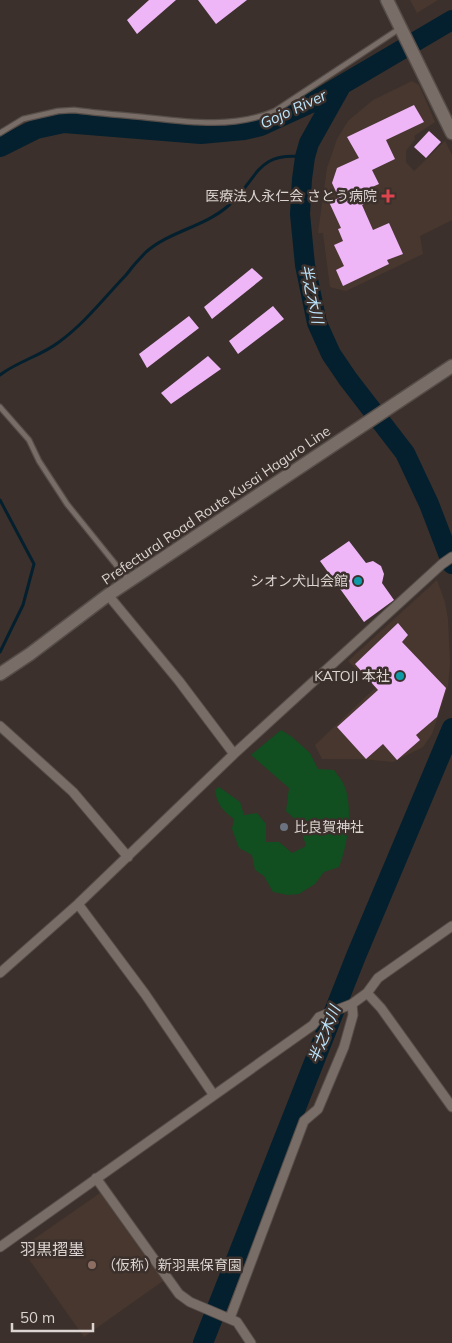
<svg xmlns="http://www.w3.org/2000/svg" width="452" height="1343" viewBox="0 0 452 1343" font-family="Mulish,'Noto Sans JP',sans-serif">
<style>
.built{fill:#48372f}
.green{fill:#114f20}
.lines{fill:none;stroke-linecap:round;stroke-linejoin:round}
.stream{stroke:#04202e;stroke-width:3}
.river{stroke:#04202e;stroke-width:20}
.building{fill:#eeb5f7}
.lane-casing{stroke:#564d49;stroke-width:7}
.street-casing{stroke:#564d49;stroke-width:11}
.secondary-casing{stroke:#564d49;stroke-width:15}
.lane{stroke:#796d67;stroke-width:4.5}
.street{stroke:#796d67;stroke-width:9}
.secondary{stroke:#796d67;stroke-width:12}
.health-dot{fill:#e0444e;stroke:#3b302b;stroke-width:2}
.culture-dot{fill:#0f9aa8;stroke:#3b302b;stroke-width:2}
.worship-dot{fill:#6b7280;stroke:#3b302b;stroke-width:2}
.education-dot{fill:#8d6e63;stroke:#3b302b;stroke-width:2}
.labels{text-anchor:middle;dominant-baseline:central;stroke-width:5;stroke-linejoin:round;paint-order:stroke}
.poi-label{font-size:14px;fill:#dbd4d1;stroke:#3b302b;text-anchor:end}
.street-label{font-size:14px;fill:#dbd4d1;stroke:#3b302b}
.water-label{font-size:15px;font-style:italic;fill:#bce6fe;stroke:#3b302b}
.quarter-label{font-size:16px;fill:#dbd4d1;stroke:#3b302b}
</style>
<rect width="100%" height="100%" fill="#3b302b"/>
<path class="built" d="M 410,0 L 438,0 L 417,13 Z
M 412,81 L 419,85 L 435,122 L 414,136 L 415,139 L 406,151 L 406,162 L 414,171 L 445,141 L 452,155 L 452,220 L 420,236 L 423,254 L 346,291 L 330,287 L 323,233 L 318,233 L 327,168 L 337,139 L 348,121 L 373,100 Z
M 437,580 L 445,602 L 448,619 L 450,664 L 448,686 L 432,734 L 423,747 L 393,762 L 362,759 L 322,759 L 315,745 L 375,688 L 348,661 Z
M 100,1193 L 163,1281 L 84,1337 L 21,1248 Z"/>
<path class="green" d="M 281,730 L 292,737 L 310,753 L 318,769 L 334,770 C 336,774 341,778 343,783 C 354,804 348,845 339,867 L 324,872 L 315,884 L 299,894 L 288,895 L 273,892 L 264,876 L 255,870 L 252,855 L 239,848 L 232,829 L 234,819 C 222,810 217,804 215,790 L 219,787 L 240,802 L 244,815 L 257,813 L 266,824 L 266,842 L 279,842 L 292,853 L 306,846 L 299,823 L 286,811 L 289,788 L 251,755 Z"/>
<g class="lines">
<path class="stream" d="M 0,375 C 18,361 41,356 59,342 C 85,323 104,298 126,275 C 132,267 139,259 146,252 C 170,231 204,227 228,206 C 259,179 255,151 305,157
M 0,500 L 34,564 L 23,605 L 0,652"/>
<path class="river" d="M 341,86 L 309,143 L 305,157 L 302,179 L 300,214 L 305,265 L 317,323 L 331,354 L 348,379 L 405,453 L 429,504 L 452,564
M 0,147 L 36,129 L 64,123 L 201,134 L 244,130 L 261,126 L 311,103 L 452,20
M 203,1343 L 356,956 L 452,728"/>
</g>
<path class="building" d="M 149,0 L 176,0 L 137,34 L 127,20 Z
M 198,0 L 247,0 L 216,24 Z
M 414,105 L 424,122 L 386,140 L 395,159 L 372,170 L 379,184 L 370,188 L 375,198 L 362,205 L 373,230 L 389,223 L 403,254 L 387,260 L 389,264 L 343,286 L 336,270 L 344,266 L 334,245 L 343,241 L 338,229 L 341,228 L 329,202 L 339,198 L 332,183 L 337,168 L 359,158 L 347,137 Z
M 429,131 L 441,142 L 426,158 L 414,147 Z
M 252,268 L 263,278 L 212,319 L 204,307 Z
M 273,306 L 284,319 L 238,354 L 229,341 Z
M 189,316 L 199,328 L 147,368 L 139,354 Z
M 208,356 L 221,369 L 171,404 L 161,393 Z
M 349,541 L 366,563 L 373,561 L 381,566 L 384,574 L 382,583 L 394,600 L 364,622 L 320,561 Z
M 398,623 L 408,635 L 402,642 L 446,688 L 437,717 L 416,735 L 420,740 L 397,760 L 383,744 L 366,759 L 337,727 L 378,690 L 355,664 Z"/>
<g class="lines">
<defs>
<path id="lane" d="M 0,133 L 23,119 L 58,111 L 74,110 C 97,113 120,115 143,117 C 187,122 233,129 275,111 L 399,29
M 0,407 L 29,440 L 39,461 L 67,504 L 125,576 L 130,578"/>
<path id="street" d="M 108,595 L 179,681 L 234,754
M 0,726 L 73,792 L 128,857
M 78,904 L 145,994 L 213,1094
M 0,973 L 78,904 L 234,754 L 442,564 L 452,557
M 367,993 L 381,1008 L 452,1107
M 96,1178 L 179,1294 L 190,1302 L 237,1322 L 251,1343
M 0,1247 L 313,1025 L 319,1017 L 352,1004 L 367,993 L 378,978 L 452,926
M 230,1318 L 304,1121 L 318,1109 L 344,1047 L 353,1015 L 352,1004"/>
<path id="secondary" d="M 387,0 L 452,133
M 0,674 L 30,654 L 108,595 L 452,366"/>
</defs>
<use href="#lane" class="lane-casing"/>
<use href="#street" class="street-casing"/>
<use href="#secondary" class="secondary-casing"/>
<use href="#lane" class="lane"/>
<use href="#street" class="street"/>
<use href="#secondary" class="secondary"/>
</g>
<path class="health-dot" d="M385.5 188.5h5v5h5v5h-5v5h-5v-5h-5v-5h5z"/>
<g class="culture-dot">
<circle cx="358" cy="581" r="5"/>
<circle cx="400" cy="676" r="5"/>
</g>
<circle class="worship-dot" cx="284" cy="827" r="5"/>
<circle class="education-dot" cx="92" cy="1265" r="5"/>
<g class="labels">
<g class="poi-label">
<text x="377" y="196">医療法人永仁会 さとう病院</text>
<text x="348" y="581">シオン犬山会館</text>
<text x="390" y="676">KATOJI 本社</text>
<text x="294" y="827" text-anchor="start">比良賀神社</text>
<text x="102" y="1265" text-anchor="start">（仮称）新羽黒保育園</text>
</g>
<g class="street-label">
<text transform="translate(216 505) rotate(-34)">Prefectural Road Route Kusai Haguro Line</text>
</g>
<g class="water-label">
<text transform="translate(293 109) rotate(-25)">Gojo River</text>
<text transform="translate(312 294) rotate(78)">半之木川</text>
<text transform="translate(324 1034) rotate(-68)">半之木川</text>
</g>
<g class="quarter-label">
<text x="52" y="1249">羽黒摺墨</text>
</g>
</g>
<path d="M12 1323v8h81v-8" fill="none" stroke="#dbd4d1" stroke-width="2.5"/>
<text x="20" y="1323" font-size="15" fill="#dbd4d1" stroke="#3b302b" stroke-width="4" paint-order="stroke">50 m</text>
</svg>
